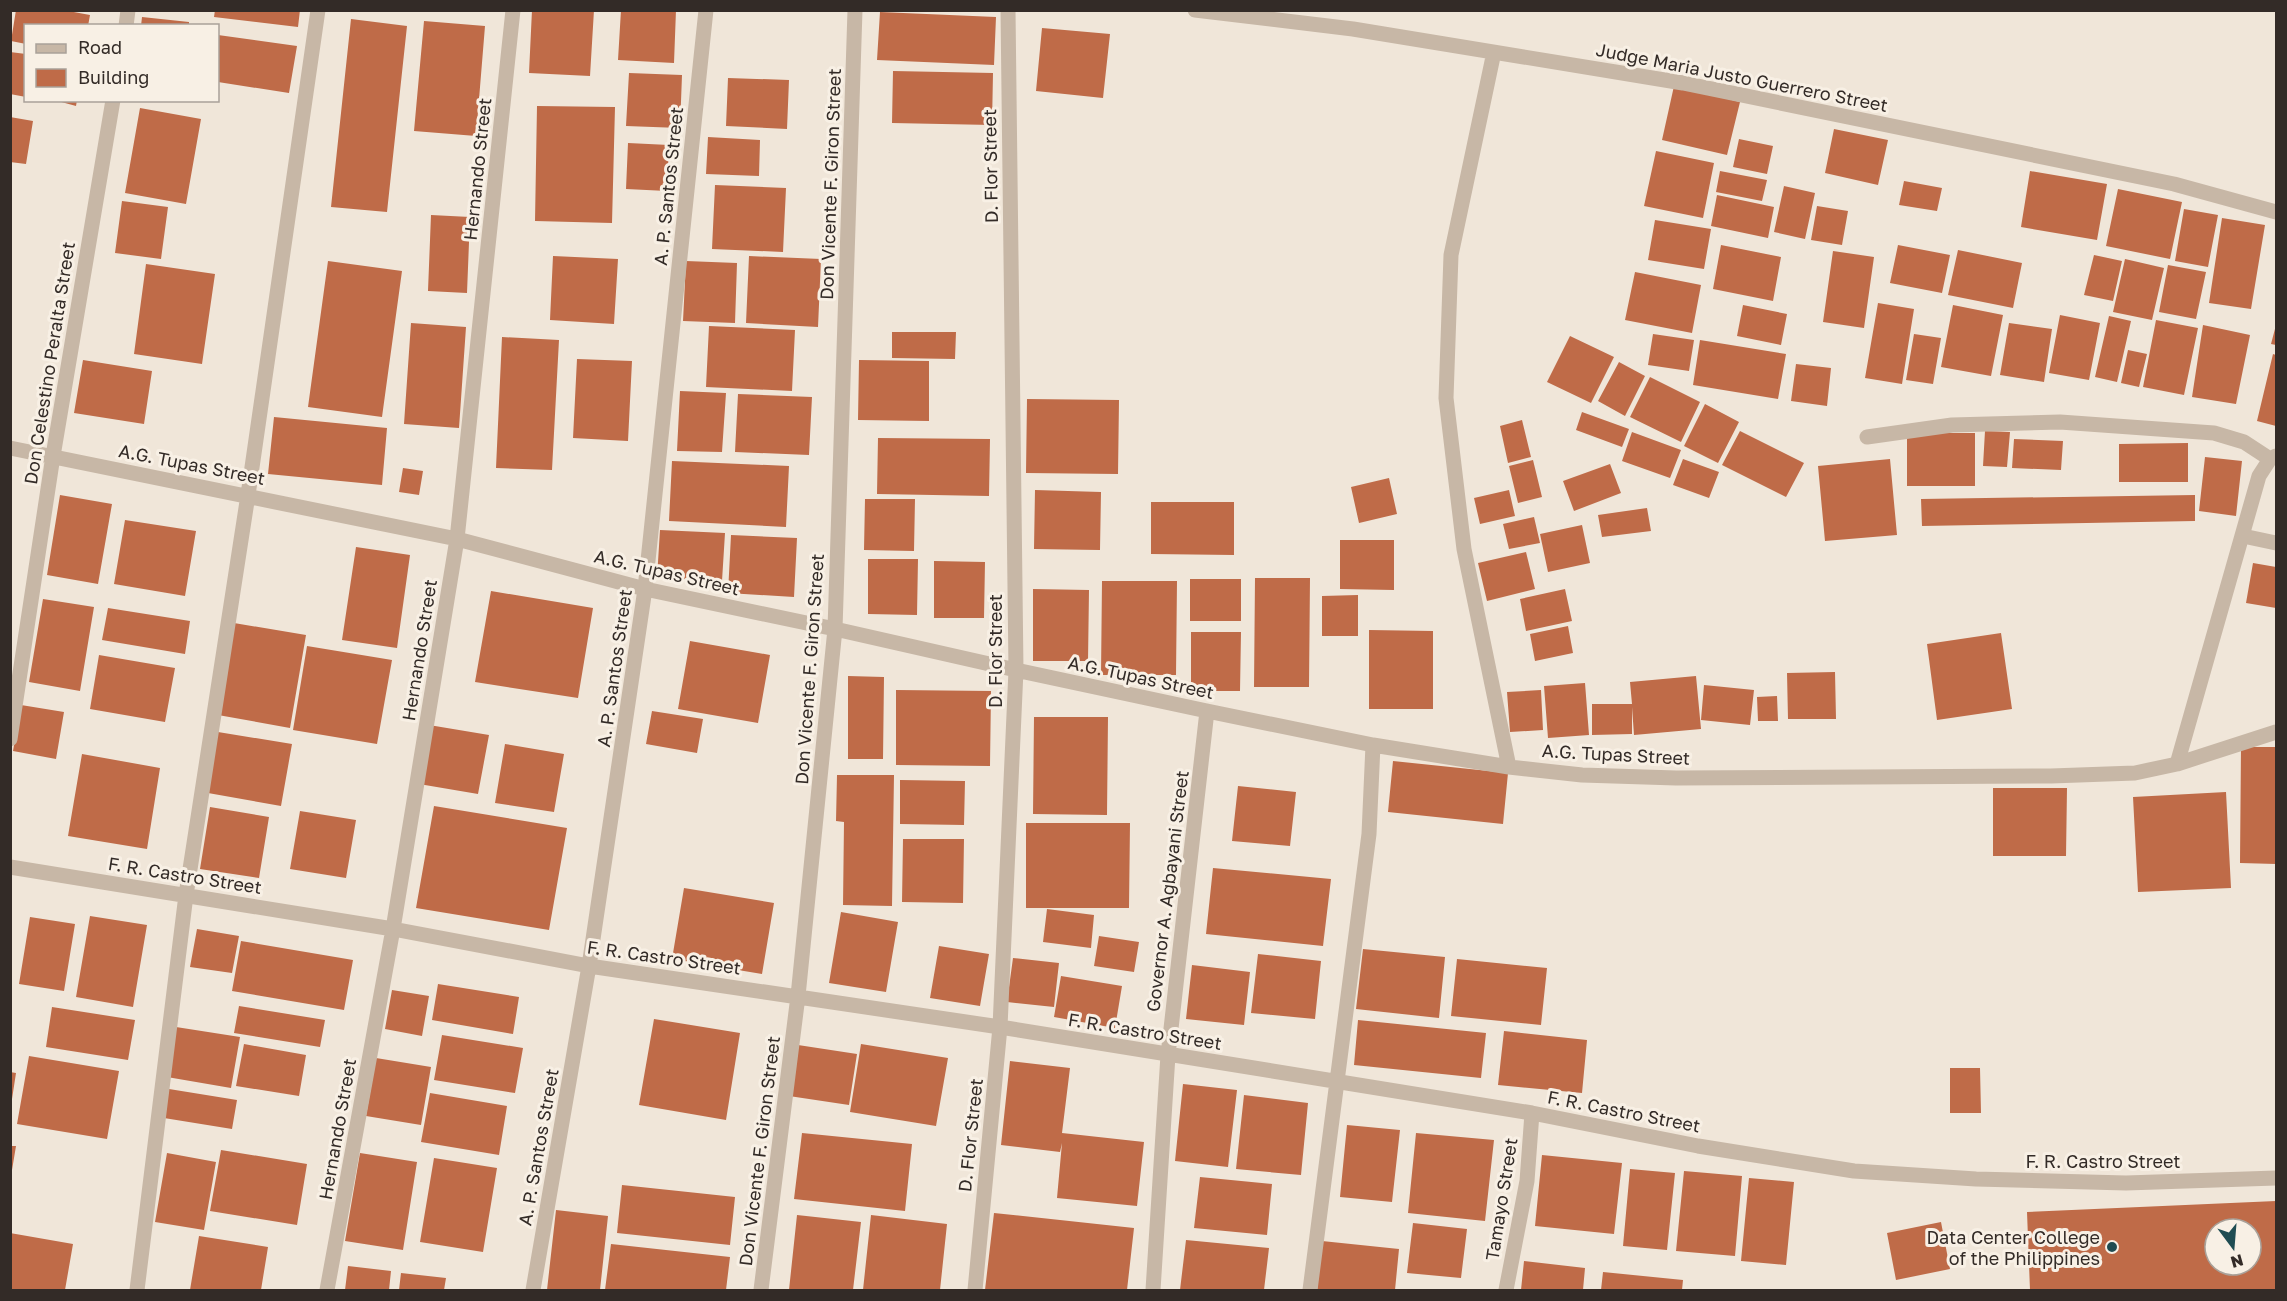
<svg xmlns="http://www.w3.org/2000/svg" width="2287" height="1301" viewBox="0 0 2287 1301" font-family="'Golos Text',sans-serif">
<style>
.building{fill:#bf6b48;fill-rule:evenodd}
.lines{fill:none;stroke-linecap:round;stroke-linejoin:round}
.street{stroke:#c7b7a6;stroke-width:15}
.poi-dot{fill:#1f4c52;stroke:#f8f0e5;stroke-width:2}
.labels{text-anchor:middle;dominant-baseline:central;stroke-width:6;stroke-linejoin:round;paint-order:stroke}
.street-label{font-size:18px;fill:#332b27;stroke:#f8f0e5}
.poi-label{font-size:18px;fill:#332b27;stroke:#f8f0e5;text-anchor:end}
</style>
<rect width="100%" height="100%" fill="#f0e6d9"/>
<path class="building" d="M 16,10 L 63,10 L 90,15 L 88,26 L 26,26 L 26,44 L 11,41 Z
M 215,10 L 300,10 L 298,27 L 214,17 Z
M 532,10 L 594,10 L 590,76 L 529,73 Z
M 621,10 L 676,10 L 674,63 L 618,60 Z
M 880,12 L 996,17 L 994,65 L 877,60 Z
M 142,17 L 189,22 L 189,26 L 141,26 Z
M 351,19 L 407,26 L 387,212 L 331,207 Z
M 424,21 L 485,26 L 476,136 L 414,131 Z
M 1042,28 L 1110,34 L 1103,98 L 1036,91 Z
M 218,35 L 297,46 L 289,93 L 218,82 Z
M 10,52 L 26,54 L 26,97 L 10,94 Z
M 893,71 L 993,73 L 992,125 L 892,123 Z
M 629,73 L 682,75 L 680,128 L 626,126 Z
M 728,78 L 789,80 L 787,129 L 726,126 Z
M 1674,86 L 1740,102 L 1727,155 L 1662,140 Z
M 54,100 L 77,100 L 76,106 Z
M 537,106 L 615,107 L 612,223 L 535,221 Z
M 140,108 L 201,119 L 186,204 L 125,193 Z
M 10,117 L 33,121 L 26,164 L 10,162 Z
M 1834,129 L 1888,140 L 1878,185 L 1825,173 Z
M 708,137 L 760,140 L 759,176 L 706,174 Z
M 1739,139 L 1773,146 L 1767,174 L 1733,167 Z
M 628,143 L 669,145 L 667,191 L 626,189 Z
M 1656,151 L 1714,163 L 1703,218 L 1644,206 Z
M 1720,171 L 1767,180 L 1762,201 L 1716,192 Z
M 2030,171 L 2107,184 L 2097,240 L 2021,227 Z
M 1904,181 L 1942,188 L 1937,211 L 1899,205 Z
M 715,185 L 786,188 L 783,252 L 712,249 Z
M 1784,186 L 1815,193 L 1805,239 L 1774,232 Z
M 2118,189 L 2182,202 L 2170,259 L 2106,246 Z
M 1717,195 L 1774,207 L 1768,238 L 1711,226 Z
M 122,201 L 168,207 L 161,259 L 115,253 Z
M 1817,206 L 1848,211 L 1842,245 L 1811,240 Z
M 2184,209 L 2218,215 L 2208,267 L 2175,261 Z
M 431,215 L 470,217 L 467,293 L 428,291 Z
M 2222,218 L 2265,225 L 2251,309 L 2209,303 Z
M 1655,220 L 1711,229 L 1704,269 L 1648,260 Z
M 1721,245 L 1781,257 L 1773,301 L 1713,289 Z
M 1898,245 L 1950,255 L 1942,293 L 1890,283 Z
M 1958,250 L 2022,263 L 2013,308 L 1948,295 Z
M 1833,251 L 1874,257 L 1864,328 L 1823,322 Z
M 2094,255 L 2122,261 L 2113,301 L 2084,295 Z
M 553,256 L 618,259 L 614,324 L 550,320 Z
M 749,256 L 821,259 L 818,327 L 746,323 Z
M 2125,259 L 2164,268 L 2152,320 L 2113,312 Z
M 328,261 L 402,271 L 382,417 L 308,407 Z
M 686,261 L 737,263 L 735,323 L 683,321 Z
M 146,264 L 215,274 L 202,364 L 134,354 Z
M 2168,265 L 2206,272 L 2196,319 L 2159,312 Z
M 1635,272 L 1701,285 L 1692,333 L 1625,320 Z
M 1878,303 L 1914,309 L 1902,384 L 1865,378 Z
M 1743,305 L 1787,314 L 1781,345 L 1737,336 Z
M 1953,305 L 2003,315 L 1991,376 L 1941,367 Z
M 2060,315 L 2100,323 L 2089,380 L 2049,373 Z
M 2109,316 L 2131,321 L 2117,382 L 2095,377 Z
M 2156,320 L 2198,328 L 2184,395 L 2143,387 Z
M 411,323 L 466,327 L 459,428 L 404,424 Z
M 2009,323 L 2052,329 L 2044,382 L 2000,375 Z
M 2203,325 L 2250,335 L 2236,404 L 2192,397 Z
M 2276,325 L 2276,345 L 2271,344 Z
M 709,326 L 795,330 L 792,391 L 706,387 Z
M 892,332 L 956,332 L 955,359 L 892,358 Z
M 1653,334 L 1694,340 L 1689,371 L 1648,365 Z
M 1914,334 L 1941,338 L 1933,384 L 1906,380 Z
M 1570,336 L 1614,357 L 1591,403 L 1547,382 Z
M 502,337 L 559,340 L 552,470 L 496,468 Z
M 1700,340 L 1786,354 L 1778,399 L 1693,385 Z
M 2128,350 L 2147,354 L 2139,387 L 2121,383 Z
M 2273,354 L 2276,355 L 2276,426 L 2257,421 Z
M 577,359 L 632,361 L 628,441 L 573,438 Z
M 83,360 L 152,371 L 144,424 L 74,413 Z
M 859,360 L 929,361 L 929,421 L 858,420 Z
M 1619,362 L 1645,376 L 1625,416 L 1598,401 Z
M 1796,364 L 1831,368 L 1827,406 L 1791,401 Z
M 1650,377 L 1700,402 L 1681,442 L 1630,417 Z
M 680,391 L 726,393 L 722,452 L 677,451 Z
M 738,394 L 812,397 L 809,455 L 735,452 Z
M 1027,399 L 1119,400 L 1118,474 L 1026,473 Z
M 1705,404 L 1739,422 L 1718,463 L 1684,446 Z
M 1582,412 L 1629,429 L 1622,447 L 1576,430 Z
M 274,417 L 387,428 L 382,485 L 268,474 Z
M 1522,420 L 1531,457 L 1508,463 L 1500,426 Z
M 1740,431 L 1804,463 L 1786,497 L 1722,465 Z
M 1985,431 L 2010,432 L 2007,467 L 1983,466 Z
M 1632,432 L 1681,450 L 1670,478 L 1622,461 Z
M 1907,433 L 1975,433 L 1975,486 L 1907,486 Z
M 878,438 L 990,439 L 989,496 L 877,494 Z
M 2014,439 L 2063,441 L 2061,470 L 2012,468 Z
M 2188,443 L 2188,482 L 2119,482 L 2119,444 Z
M 2205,457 L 2242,461 L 2236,516 L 2199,511 Z
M 1683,459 L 1719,472 L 1709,498 L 1673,485 Z
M 1890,459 L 1897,535 L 1825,541 L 1818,466 Z
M 1533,460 L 1542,497 L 1518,503 L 1509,466 Z
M 672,461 L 789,466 L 786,527 L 669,521 Z
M 1610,464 L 1621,493 L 1574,511 L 1563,481 Z
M 403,468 L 423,471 L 419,495 L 399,492 Z
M 1389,478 L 1397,514 L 1359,523 L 1351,487 Z
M 1035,490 L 1101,492 L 1100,550 L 1034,549 Z
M 1509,490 L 1515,516 L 1480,524 L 1474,498 Z
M 60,495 L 112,504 L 98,584 L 47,575 Z
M 2195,495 L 2195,521 L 1922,526 L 1921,499 Z
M 865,499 L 915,499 L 914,551 L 864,550 Z
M 1151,502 L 1234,502 L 1234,555 L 1151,554 Z
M 1647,508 L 1651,531 L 1602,537 L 1598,515 Z
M 1534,517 L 1540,543 L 1509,549 L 1503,524 Z
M 125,520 L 196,531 L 185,596 L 114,584 Z
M 1582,525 L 1590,563 L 1548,572 L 1540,534 Z
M 660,530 L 725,533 L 722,581 L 657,578 Z
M 731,535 L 797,538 L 794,597 L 728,593 Z
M 1340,540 L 1394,540 L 1394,590 L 1340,589 Z
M 356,547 L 410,555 L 397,648 L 342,640 Z
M 1526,552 L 1535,589 L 1487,601 L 1478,563 Z
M 868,559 L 918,559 L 917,615 L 868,614 Z
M 934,561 L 985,562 L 984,618 L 934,618 Z
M 2253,563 L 2276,567 L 2276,608 L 2246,603 Z
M 1255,578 L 1310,578 L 1309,687 L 1254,687 Z
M 1190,579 L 1241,579 L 1241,621 L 1190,621 Z
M 1102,581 L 1177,581 L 1176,675 L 1101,675 Z
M 1033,589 L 1089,590 L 1088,661 L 1033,661 Z
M 1565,589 L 1572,621 L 1526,631 L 1520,599 Z
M 491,591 L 593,608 L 578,698 L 475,682 Z
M 1358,595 L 1358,636 L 1322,636 L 1322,596 Z
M 43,599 L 94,607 L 80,691 L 29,682 Z
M 108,608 L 190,621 L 185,654 L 102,640 Z
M 234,623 L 306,635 L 290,728 L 218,715 Z
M 1568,626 L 1573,653 L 1535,661 L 1530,634 Z
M 1369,630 L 1433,631 L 1433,709 L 1369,709 Z
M 1191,632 L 1241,632 L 1240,691 L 1191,691 Z
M 2001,633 L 2012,709 L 1937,720 L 1927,644 Z
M 690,641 L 770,655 L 758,723 L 678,709 Z
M 307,646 L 392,660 L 377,744 L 293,730 Z
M 99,655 L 175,668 L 165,722 L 90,709 Z
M 1835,672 L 1836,719 L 1788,719 L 1787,673 Z
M 848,676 L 884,677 L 883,759 L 848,759 Z
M 1696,676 L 1701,729 L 1634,735 L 1632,707 L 1632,734 L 1592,735 L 1592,704 L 1632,704 L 1630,682 Z
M 1585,683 L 1589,735 L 1548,738 L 1544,686 Z
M 1704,685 L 1754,690 L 1750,725 L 1701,720 Z
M 896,690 L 991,691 L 990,766 L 896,765 Z
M 1541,690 L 1543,730 L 1510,732 L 1507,692 Z
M 1777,696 L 1778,721 L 1758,721 L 1757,697 Z
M 21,705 L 64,712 L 56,759 L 13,751 Z
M 652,711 L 703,719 L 697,753 L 646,744 Z
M 1034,717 L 1108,717 L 1107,815 L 1033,814 Z
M 429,725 L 489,735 L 478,794 L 419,784 Z
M 218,732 L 292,744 L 281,806 L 208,793 Z
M 505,744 L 564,754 L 554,812 L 495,803 Z
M 2241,747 L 2276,747 L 2276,864 L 2240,863 Z
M 82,754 L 160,768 L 147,849 L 68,836 Z
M 1393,761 L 1508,773 L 1503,824 L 1388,812 Z
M 837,775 L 894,775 L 892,906 L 843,905 L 844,822 L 836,821 Z
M 900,780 L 965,781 L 964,825 L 900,824 Z
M 1238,786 L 1296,792 L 1290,846 L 1232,841 Z
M 1993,788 L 2067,788 L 2066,856 L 1993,856 Z
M 2226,792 L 2231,888 L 2138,892 L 2133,797 Z
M 434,806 L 567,828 L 549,930 L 416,908 Z
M 210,807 L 269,817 L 259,878 L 200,869 Z
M 300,811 L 356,820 L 346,878 L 290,869 Z
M 1026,823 L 1130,823 L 1129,908 L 1026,908 Z
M 903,839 L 964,839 L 963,903 L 902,902 Z
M 1213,868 L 1331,879 L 1323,946 L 1206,934 Z
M 684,888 L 774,903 L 762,974 L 672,959 Z
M 1047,909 L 1094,915 L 1091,948 L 1043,942 Z
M 841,912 L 898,922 L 886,992 L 829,983 Z
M 90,916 L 147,925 L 133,1007 L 76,997 Z
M 30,917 L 75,924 L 64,991 L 19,984 Z
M 197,929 L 239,936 L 232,973 L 190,967 Z
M 1099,936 L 1139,942 L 1134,972 L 1094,966 Z
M 241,941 L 353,960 L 344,1010 L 232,991 Z
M 939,946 L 989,954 L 980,1006 L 930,998 Z
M 1363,949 L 1445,957 L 1439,1018 L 1356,1009 Z
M 1258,954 L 1321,961 L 1315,1019 L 1251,1013 Z
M 1013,958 L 1059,963 L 1054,1007 L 1007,1002 Z
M 1457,959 L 1547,968 L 1541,1025 L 1451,1016 Z
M 1192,965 L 1250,972 L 1244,1025 L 1186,1019 Z
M 1061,976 L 1122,986 L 1115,1028 L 1054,1017 Z
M 438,984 L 519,997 L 513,1034 L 432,1020 Z
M 392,990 L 429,996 L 422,1036 L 385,1029 Z
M 239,1006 L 325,1020 L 320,1047 L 234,1033 Z
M 52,1007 L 135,1020 L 128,1060 L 46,1047 Z
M 654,1019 L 740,1033 L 726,1120 L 639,1105 Z
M 1358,1020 L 1486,1033 L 1481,1078 L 1354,1065 Z
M 176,1027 L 240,1037 L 231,1088 L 167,1077 Z
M 1504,1031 L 1587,1040 L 1582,1093 L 1498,1085 Z
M 442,1035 L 523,1048 L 515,1093 L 434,1080 Z
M 244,1044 L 306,1055 L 299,1096 L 236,1086 Z
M 861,1044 L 948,1058 L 936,1126 L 850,1112 Z
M 798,1045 L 857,1054 L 849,1105 L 789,1096 Z
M 29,1056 L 119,1071 L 107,1139 L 17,1124 Z
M 376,1058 L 431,1067 L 421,1125 L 366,1116 Z
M 1010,1061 L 1070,1068 L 1062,1133 L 1144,1142 L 1137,1206 L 1057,1198 L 1062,1143 L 1060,1152 L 1001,1145 Z
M 1950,1068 L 1980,1068 L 1981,1113 L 1950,1113 Z
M 10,1072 L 16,1073 L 12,1099 L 10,1099 Z
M 1183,1084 L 1237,1090 L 1228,1167 L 1175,1161 Z
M 169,1089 L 237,1100 L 232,1129 L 164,1118 Z
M 430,1093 L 507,1106 L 499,1155 L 421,1142 Z
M 1244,1095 L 1308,1103 L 1301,1175 L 1236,1169 Z
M 1347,1125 L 1400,1130 L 1392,1202 L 1340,1197 Z
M 802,1133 L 912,1144 L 905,1211 L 794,1199 Z
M 1416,1133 L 1494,1140 L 1485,1221 L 1408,1213 Z
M 10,1146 L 16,1146 L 12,1170 L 10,1170 Z
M 221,1150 L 307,1164 L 297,1225 L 210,1211 Z
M 167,1153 L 216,1162 L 204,1230 L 155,1222 Z
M 360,1153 L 417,1162 L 403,1250 L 345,1241 Z
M 1542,1155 L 1622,1163 L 1614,1234 L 1535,1226 Z
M 434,1158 L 497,1168 L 483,1252 L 420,1242 Z
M 1630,1169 L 1675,1173 L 1667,1250 L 1623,1246 Z
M 1684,1171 L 1742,1176 L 1735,1256 L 1676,1251 Z
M 1200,1177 L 1272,1184 L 1267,1235 L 1194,1228 Z
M 1749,1178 L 1794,1182 L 1786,1265 L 1741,1261 Z
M 622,1185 L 735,1197 L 730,1245 L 617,1233 Z
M 2276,1201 L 2276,1290 L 2030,1290 L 2027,1212 ZM 2215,1229 L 2251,1229 L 2251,1265 L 2215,1265 Z
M 556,1210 L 608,1216 L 600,1290 L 547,1290 Z
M 994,1213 L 1134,1228 L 1127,1290 L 985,1290 Z
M 797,1215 L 861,1222 L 853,1290 L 789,1290 Z
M 871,1215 L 947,1224 L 940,1290 L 863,1290 Z
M 1941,1222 L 1950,1269 L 1896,1280 L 1887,1233 Z
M 1413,1223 L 1467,1229 L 1461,1278 L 1407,1273 Z
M 10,1233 L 73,1244 L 65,1290 L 10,1290 Z
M 199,1236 L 268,1247 L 261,1290 L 190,1290 Z
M 1186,1240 L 1269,1248 L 1264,1290 L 1180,1290 Z
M 1322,1241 L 1399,1249 L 1395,1290 L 1317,1290 Z
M 611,1244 L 730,1257 L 726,1290 L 605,1290 Z
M 1524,1261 L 1585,1268 L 1583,1290 L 1521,1290 Z
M 348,1266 L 391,1271 L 389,1290 L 345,1290 Z
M 1603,1272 L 1683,1280 L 1682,1290 L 1601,1290 Z
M 401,1273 L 446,1278 L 444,1290 L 399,1290 Z"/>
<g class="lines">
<path class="street" d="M 1195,10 L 1353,29 L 1683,83 L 2174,184 L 2276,212
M 126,26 L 128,10
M 1494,52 L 1451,255 L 1446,398 L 1464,549 L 1509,767
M 1867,437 L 1952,425 L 2060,422 L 2214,433 L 2244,442 L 2270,459
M 10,448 L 457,539 L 645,589 L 835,629 L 1016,670 L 1207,711 L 1373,745 L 1509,767 L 1582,775 L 1676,778 L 2051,776 L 2135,773 L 2177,764 L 2276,732
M 2243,536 L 2276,543
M 10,739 L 53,456 L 113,100
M 2177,764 L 2259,476 L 2270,459 L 2276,456
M 10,867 L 393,929 L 589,966 L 1000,1027 L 1532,1113 L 1698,1146 L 1854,1171 L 1976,1179 L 2126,1183 L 2276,1178
M 137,1290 L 186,895 L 248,495 L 318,10
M 327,1290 L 393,929 L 457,539 L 513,10
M 533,1290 L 589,966 L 645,589 L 706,10
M 761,1290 L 798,996 L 835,629 L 855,10
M 975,1290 L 1000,1027 L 1016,670 L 1008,10
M 1153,1290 L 1168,1055 L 1207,711
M 1310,1290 L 1369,834 L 1373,745
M 1506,1290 L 1527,1181 L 1532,1113"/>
</g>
<circle class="poi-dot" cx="2112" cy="1247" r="6"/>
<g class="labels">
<g class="street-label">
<text transform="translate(1742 77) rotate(11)">Judge Maria Justo Guerrero Street</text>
<text transform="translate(990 166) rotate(-91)">D. Flor Street</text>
<text transform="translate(477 169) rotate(-84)">Hernando Street</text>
<text transform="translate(830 184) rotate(-88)">Don Vicente F. Giron Street</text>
<text transform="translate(668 186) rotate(-84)">A. P. Santos Street</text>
<text transform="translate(49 363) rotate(-81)">Don Celestino Peralta Street</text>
<text transform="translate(192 464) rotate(11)">A.G. Tupas Street</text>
<text transform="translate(667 572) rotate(13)">A.G. Tupas Street</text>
<text transform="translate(419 650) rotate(-81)">Hernando Street</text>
<text transform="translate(995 651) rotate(-90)">D. Flor Street</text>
<text transform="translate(614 668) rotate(-82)">A. P. Santos Street</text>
<text transform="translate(809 669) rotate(-86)">Don Vicente F. Giron Street</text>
<text transform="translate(1141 677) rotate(12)">A.G. Tupas Street</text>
<text transform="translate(1616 754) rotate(3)">A.G. Tupas Street</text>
<text transform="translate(185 875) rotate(9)">F. R. Castro Street</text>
<text transform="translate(1167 891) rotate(-83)">Governor A. Agbayani Street</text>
<text transform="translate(664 957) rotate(8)">F. R. Castro Street</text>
<text transform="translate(1145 1031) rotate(9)">F. R. Castro Street</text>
<text transform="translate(1624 1111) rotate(11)">F. R. Castro Street</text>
<text transform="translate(337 1129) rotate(-80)">Hernando Street</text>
<text transform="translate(970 1135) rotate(-84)">D. Flor Street</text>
<text transform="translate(538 1147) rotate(-80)">A. P. Santos Street</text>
<text transform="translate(759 1151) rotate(-83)">Don Vicente F. Giron Street</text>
<text x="2103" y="1161">F. R. Castro Street</text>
<text transform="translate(1501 1199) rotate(-81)">Tamayo Street</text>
</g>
<g class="poi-label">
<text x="2100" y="1237">Data Center College<tspan x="2100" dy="21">of the Philippines</tspan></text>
</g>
</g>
<rect width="2287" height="1301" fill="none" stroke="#332b27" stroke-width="24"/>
<rect x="24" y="24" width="195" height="78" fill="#f8f0e5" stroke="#a9a199" stroke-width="1.5"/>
<rect x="36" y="44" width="30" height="9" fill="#c7b7a6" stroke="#a9a199" stroke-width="1.5"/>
<text x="78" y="54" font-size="18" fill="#332b27">Road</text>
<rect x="36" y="69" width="30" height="18" fill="#bf6b48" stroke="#a9a199" stroke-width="1.5"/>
<text x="78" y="84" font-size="18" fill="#332b27">Building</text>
<g transform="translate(2233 1247) rotate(164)"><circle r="28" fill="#f8f0e5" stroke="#a9a199" stroke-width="1.5"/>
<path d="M0-4.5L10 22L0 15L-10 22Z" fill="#1f4c52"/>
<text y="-9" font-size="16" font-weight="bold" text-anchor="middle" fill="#332b27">N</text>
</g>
</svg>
